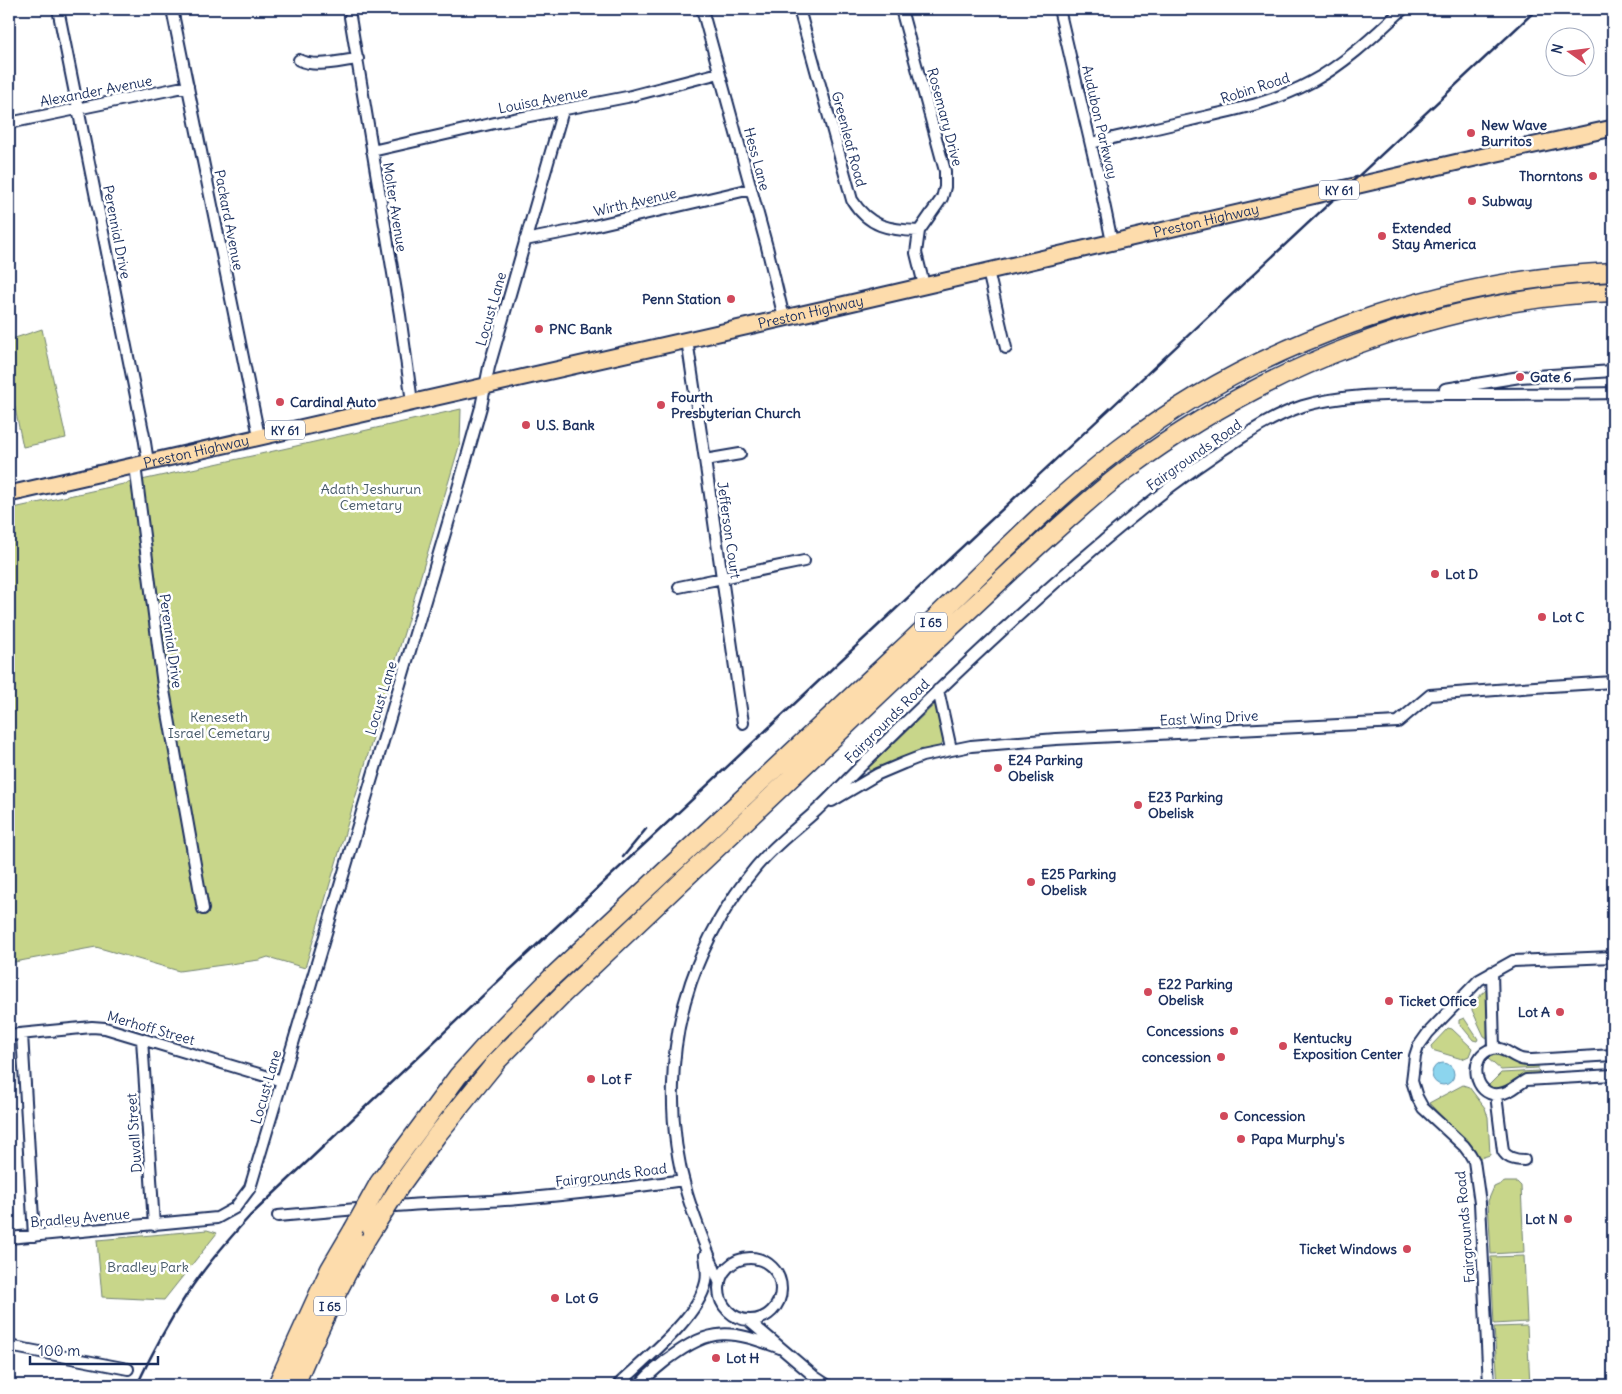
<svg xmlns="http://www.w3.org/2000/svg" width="1622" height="1394" viewBox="0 0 1622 1394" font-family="Delius,sans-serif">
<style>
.green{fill:#c8d68a;stroke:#728274}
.water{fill:#8cd5ee;stroke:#5f93b4}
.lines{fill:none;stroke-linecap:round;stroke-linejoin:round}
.street-casing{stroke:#1b2f5e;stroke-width:14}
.primary-casing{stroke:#1b2f5e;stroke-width:19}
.highway-casing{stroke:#1b2f5e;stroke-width:21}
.street{stroke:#fff;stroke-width:10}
.primary{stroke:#fddcac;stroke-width:15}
.highway{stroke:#fddcac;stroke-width:18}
.rail{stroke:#1b2f5e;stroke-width:2.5}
.highway-bridge-casing{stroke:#1b2f5e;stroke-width:21;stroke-linecap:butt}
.highway-bridge{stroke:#fddcac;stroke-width:18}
.poi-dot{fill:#d1495b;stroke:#fff;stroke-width:2}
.labels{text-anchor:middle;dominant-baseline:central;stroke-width:5;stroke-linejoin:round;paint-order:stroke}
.shield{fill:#fff;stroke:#5f6d8e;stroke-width:1}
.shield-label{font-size:12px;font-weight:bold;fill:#1b2f5e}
.street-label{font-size:14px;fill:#1b2f5e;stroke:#fff}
.poi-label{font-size:14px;font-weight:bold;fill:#1b2f5e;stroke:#fff;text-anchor:start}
.park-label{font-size:14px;fill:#465969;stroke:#fff}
</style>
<rect width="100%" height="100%" fill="#fff"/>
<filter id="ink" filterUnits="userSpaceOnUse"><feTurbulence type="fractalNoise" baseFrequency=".02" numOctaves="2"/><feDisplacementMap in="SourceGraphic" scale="10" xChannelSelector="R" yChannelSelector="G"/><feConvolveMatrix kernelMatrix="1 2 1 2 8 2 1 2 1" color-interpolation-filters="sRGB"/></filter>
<g filter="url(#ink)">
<path class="green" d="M 42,329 L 66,438 L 23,447 L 9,379 L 9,340 Z
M 461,409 L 460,443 L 305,968 L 268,957 L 259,960 L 179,971 L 96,947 L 9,963 L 9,509 L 247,457 Z
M 935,704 L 938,706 L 944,740 L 941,746 L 896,760 L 869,771 L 869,769 L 867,769 Z
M 1487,989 L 1488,1032 L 1487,1038 L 1484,1036 L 1472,1010 C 1472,1001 1481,995 1487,989 Z
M 1464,1018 L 1478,1039 L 1477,1041 L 1473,1040 L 1459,1023 L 1459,1020 Z
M 1448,1028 L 1452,1029 L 1472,1048 L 1469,1056 L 1462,1059 L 1432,1050 L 1431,1046 Z
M 1497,1054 L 1502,1054 L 1526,1065 L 1537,1065 L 1539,1068 L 1501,1070 L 1487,1058 Z
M 1539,1071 L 1537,1074 C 1530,1075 1524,1075 1517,1078 C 1506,1084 1503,1092 1488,1086 L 1501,1073 Z
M 1463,1085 L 1469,1087 L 1485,1108 L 1488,1117 L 1490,1155 L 1480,1158 L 1429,1103 Z
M 1505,1182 L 1517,1182 L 1521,1186 L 1524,1252 L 1491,1254 L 1488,1201 L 1494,1187 Z
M 207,1230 L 217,1233 L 164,1300 L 102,1297 L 97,1240 Z
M 1524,1256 L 1527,1322 L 1494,1324 L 1491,1257 Z
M 1527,1326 L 1530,1385 L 1498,1385 L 1494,1327 Z"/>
<path class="water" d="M1432 1074a11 11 0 1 1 22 0a11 11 0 1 1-22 0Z"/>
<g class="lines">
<defs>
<path id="street" d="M 58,9 L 144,436 L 148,462
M 172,9 L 259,436
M 702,9 L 767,247 L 784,318
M 799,9 L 852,200 C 869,227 889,230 919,231
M 901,9 L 945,171 L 945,187 L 942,198 L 919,231 L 916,253 L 924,285
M 1059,9 L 1098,175 L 1112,242
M 350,17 L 400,315 L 412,402
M 299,60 C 316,68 339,61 358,59
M 9,123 L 188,86
M 1091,143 C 1123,136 1155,128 1187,121 C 1229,111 1273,103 1311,82 C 1345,64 1375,35 1403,9
M 372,151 L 499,122 L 627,97 L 719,73
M 525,240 L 576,230 L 751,189
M 988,271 L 1006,348
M 687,340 L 705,460 L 743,723
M 1445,389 L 1520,377 L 1613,371
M 705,460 L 740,454
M 135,465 L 163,685 L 203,909
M 679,587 L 804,561
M 938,690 L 951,749
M 832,801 L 878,774 L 904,763 L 922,756 L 971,746 L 1056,739 L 1398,722 L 1430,695 L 1535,687 L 1613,682
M 1492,972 L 1494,1048
M 22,1034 L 34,1236
M 9,1035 L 92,1027 L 105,1028 L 282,1081
M 142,1039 L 154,1225
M 1613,1055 L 1532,1060 C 1529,1060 1524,1060 1521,1059 C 1511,1056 1503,1046 1492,1049 C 1467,1055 1474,1098 1499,1094 C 1510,1093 1517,1085 1526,1080 L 1613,1075
M 1496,1095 L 1503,1151 C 1507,1158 1516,1160 1524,1160
M 385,1207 C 430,1202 475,1203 519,1199 C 574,1194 629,1188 683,1180
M 278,1216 L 368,1208
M 9,1238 L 217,1218 L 235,1208 L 250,1188 L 451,513 L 481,407 L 489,367 L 563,110
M719 1289a31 31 0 1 1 62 0a31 31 0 1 1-62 0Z
M 720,1284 C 709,1254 696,1224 687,1194 C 667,1126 668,1049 691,982 C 706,939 727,902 756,867 C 774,845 795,830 816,811 C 830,798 844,783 858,769 C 951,677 1045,587 1147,505 C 1178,480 1210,457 1244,436 C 1262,424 1282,413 1303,406 C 1348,393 1397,395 1443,394 C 1500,394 1556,394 1613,393
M 748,1320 L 815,1377 L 827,1385
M 9,1346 L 128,1369
M 618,1385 C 644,1360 698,1318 706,1282 C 708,1273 706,1264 705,1255
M 640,1385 C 647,1375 658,1367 668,1359 C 712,1326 731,1330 780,1348
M 1489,1385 L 1480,1203 L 1474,1161 L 1470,1154 L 1464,1146 L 1423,1108 L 1417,1097 L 1412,1081 L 1415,1056 L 1418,1047 L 1428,1033 L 1479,980 L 1513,961 L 1613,957"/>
<g id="primary">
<path id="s1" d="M 9,494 L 833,307 L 1484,156 L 1613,128"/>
</g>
<path id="highway" d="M 379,1183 L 458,1076 L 495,1035 L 551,978 C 666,870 782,762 897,654 C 971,586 1039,510 1119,449 C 1258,342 1438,280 1613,272
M 400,1186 L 437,1135 L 497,1061 L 563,994 C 672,891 780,788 889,685 C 935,642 981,599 1027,556 C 1059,527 1091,497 1125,471 C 1266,366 1437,299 1613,292
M 277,1385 L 330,1269 L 353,1230
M 295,1385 C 317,1332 341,1279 372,1230"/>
</defs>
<use href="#street" class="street-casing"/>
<use href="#primary" class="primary-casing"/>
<use href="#highway" class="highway-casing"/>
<use href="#street" class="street"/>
<use href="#primary" class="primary"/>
<use href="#highway" class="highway"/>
<path class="rail" d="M 623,857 L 646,829
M 137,1385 C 152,1353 169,1321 189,1291 C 207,1264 228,1240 250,1216 L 511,969 L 1537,9"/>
<defs>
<path id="highway-bridge" d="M 353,1230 L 379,1183
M 372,1230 L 400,1186"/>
</defs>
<use href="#highway-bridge" class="highway-bridge-casing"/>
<use href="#highway-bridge" class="highway-bridge"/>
</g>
</g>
<g class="poi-dot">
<circle cx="1471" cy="133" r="5"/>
<circle cx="1593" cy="176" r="5"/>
<circle cx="1472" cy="201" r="5"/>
<circle cx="1382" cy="236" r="5"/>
<circle cx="731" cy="299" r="5"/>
<circle cx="539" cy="329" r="5"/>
<circle cx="1520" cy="377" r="5"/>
<circle cx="280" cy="402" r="5"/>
<circle cx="661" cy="405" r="5"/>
<circle cx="526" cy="425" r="5"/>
<circle cx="1435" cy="574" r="5"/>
<circle cx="1542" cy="617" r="5"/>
<circle cx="998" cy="768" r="5"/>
<circle cx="1138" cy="805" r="5"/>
<circle cx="1031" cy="882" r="5"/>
<circle cx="1148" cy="992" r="5"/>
<circle cx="1389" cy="1001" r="5"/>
<circle cx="1560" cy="1012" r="5"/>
<circle cx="1234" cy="1031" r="5"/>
<circle cx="1283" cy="1046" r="5"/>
<circle cx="1221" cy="1057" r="5"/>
<circle cx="591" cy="1079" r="5"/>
<circle cx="1224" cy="1116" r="5"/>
<circle cx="1241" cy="1139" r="5"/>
<circle cx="1568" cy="1219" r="5"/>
<circle cx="1407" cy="1249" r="5"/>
<circle cx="555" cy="1298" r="5"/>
<circle cx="716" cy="1358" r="5"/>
</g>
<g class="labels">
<g class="shield">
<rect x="1319" y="180.5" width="40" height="19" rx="4"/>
<rect x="265" y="420.5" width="40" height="19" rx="4"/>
<rect x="915" y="612.5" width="32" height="19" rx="4"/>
<rect x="314" y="1296.5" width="32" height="19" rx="4"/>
</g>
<g class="shield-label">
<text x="1339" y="190">KY 61</text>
<text x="285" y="430">KY 61</text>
<text x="931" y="622">I 65</text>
<text x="330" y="1306">I 65</text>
</g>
<g class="street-label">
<text transform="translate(1255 88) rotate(-18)">Robin Road</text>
<text transform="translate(96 91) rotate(-11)">Alexander Avenue</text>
<text transform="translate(543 100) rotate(-11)">Louisa Avenue</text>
<text transform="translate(945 117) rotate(75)">Rosemary Drive</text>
<text transform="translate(1100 122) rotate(77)">Audubon Parkway</text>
<text transform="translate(849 139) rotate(75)">Greenleaf Road</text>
<text transform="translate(757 159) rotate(75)">Hess Lane</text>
<text transform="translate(635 202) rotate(-13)">Wirth Avenue</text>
<text transform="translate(395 207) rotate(81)">Molter Avenue</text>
<text transform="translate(229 220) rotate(79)">Packard Avenue</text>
<text stroke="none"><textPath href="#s1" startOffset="1228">Preston Highway</textPath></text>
<text transform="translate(117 232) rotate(79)">Perennial Drive</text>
<text transform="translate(491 309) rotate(-74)">Locust Lane</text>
<text stroke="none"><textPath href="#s1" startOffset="822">Preston Highway</textPath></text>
<text stroke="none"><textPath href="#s1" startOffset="192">Preston Highway</textPath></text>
<text transform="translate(1194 455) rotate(-35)">Fairgrounds Road</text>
<text transform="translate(729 530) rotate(82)">Jefferson Court</text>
<text transform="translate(171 641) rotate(82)">Perennial Drive</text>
<text transform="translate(381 698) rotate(-73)">Locust Lane</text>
<text transform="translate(1209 718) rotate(-3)">East Wing Drive</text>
<text transform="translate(887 721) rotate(-45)">Fairgrounds Road</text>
<text transform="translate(151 1028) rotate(16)">Merhoff Street</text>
<text transform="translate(266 1087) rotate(-74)">Locust Lane</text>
<text transform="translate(134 1133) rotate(-94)">Duvall Street</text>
<text transform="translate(611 1175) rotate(-7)">Fairgrounds Road</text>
<text transform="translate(80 1218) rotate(-5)">Bradley Avenue</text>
<text transform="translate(1465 1227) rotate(-95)">Fairgrounds Road</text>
</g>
<g class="poi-label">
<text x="1481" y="125">New Wave<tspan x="1481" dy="16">Burritos</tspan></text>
<text x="1583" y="176" text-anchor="end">Thorntons</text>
<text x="1482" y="201">Subway</text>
<text x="1392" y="228">Extended<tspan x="1392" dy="16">Stay America</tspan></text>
<text x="721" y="299" text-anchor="end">Penn Station</text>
<text x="549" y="329">PNC Bank</text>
<text x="1530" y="377">Gate 6</text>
<text x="671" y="397">Fourth<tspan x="671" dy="16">Presbyterian Church</tspan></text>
<text x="290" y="402">Cardinal Auto</text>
<text x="536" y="425">U.S. Bank</text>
<text x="1445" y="574">Lot D</text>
<text x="1552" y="617">Lot C</text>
<text x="1008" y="760">E24 Parking<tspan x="1008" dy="16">Obelisk</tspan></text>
<text x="1148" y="797">E23 Parking<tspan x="1148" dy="16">Obelisk</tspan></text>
<text x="1041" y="874">E25 Parking<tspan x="1041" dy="16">Obelisk</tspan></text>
<text x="1158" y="984">E22 Parking<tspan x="1158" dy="16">Obelisk</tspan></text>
<text x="1399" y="1001">Ticket Office</text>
<text x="1550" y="1012" text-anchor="end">Lot A</text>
<text x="1224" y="1031" text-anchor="end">Concessions</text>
<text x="1293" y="1038">Kentucky<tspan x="1293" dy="16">Exposition Center</tspan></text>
<text x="1211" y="1057" text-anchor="end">concession</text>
<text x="601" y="1079">Lot F</text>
<text x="1234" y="1116">Concession</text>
<text x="1251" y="1139">Papa Murphy's</text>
<text x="1558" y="1219" text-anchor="end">Lot N</text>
<text x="1397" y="1249" text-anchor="end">Ticket Windows</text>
<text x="565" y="1298">Lot G</text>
<text x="726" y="1358">Lot H</text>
</g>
<g class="park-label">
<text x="371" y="489">Adath Jeshurun<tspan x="371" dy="16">Cemetary</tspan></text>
<text x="219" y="717">Keneseth<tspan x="219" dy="16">Israel Cemetary</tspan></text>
<text x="148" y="1267">Bradley Park</text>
</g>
</g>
<rect width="1622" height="1394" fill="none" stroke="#fff" stroke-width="30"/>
<rect x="15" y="15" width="1592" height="1364" fill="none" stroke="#1b2f5e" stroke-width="2" filter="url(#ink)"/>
<g transform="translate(1570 52) rotate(284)"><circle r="24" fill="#ffffff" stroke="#a4acbf"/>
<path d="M0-4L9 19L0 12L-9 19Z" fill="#d1495b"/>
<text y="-8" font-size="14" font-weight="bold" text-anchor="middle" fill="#1b2f5e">N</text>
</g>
<path d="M30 1356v8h128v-8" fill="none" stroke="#1b2f5e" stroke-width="2.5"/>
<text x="38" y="1356" font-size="15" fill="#1b2f5e" stroke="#ffffff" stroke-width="4" paint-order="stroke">100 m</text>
</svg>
